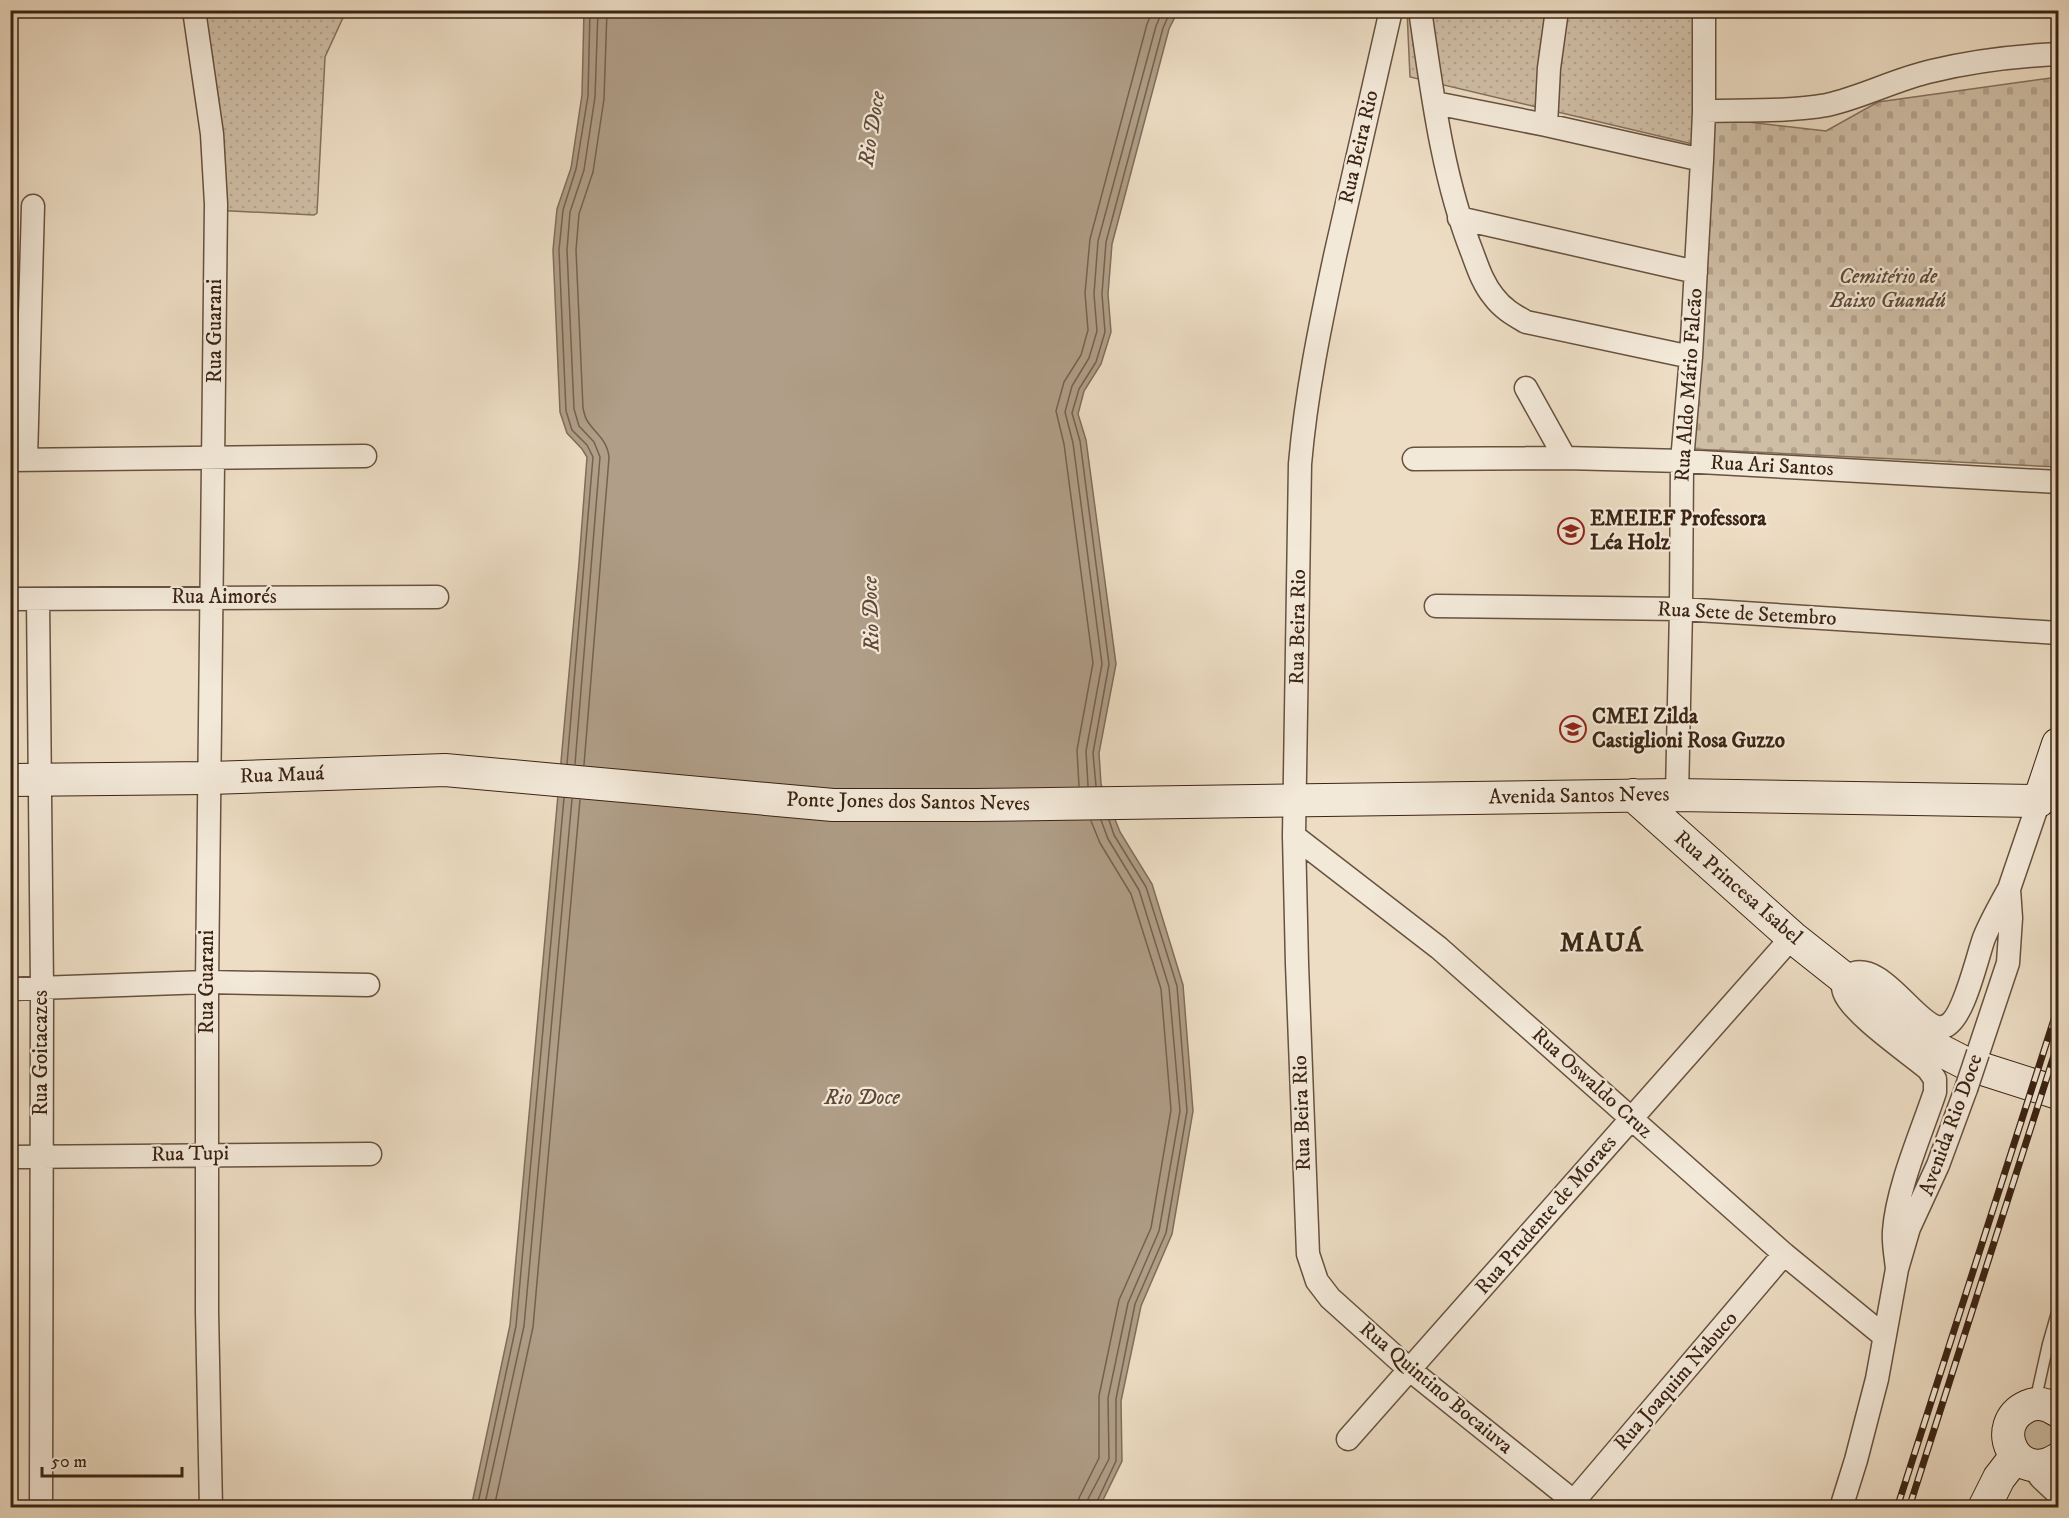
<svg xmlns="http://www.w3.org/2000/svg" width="2069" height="1518" viewBox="0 0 2069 1518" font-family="'IM FELL DW Pica',serif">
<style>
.grass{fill:url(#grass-dots);stroke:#85715c;stroke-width:1.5}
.cemetery{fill:url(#cemetery-stones);stroke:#85715c;stroke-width:1.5}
.park{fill:#cfbea6;stroke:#85715c;stroke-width:1.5}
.water{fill:#b09e88;stroke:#816d59;stroke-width:1.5}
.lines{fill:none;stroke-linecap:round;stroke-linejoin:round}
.shore{stroke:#76614e;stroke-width:1.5}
.lane-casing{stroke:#68523f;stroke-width:13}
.street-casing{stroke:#68523f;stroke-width:25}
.secondary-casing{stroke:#3b2413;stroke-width:34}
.lane{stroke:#f3e9d9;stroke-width:10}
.street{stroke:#f3e9d9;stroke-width:22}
.secondary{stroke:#f3e9d9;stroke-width:32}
.rail-casing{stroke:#3b2413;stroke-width:7}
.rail{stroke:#f3e9d9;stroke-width:4.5;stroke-dasharray:14;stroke-linecap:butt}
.street-bridge-casing{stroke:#68523f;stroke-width:25;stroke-linecap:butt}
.street-bridge{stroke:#f3e9d9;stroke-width:22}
.labels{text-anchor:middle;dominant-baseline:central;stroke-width:4.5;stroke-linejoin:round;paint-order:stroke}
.street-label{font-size:21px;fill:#3b2413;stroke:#f3e9d9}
.park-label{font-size:21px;font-style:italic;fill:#604a38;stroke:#f3e9d9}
.poi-label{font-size:21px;font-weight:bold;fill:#3b2413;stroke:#f3e9d9;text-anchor:start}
.water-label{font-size:22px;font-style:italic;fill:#5e4936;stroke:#f3e9d9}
.district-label{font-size:27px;font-weight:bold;letter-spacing:1.5px;fill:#3b2413;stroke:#f3e9d9}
</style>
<defs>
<pattern id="grass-dots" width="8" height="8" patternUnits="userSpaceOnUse" patternTransform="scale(1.5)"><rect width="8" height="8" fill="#cfbea6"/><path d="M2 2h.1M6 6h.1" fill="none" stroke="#b3a38e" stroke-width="1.8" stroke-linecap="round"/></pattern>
<pattern id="cemetery-stones" width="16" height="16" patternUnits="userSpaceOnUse" patternTransform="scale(1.5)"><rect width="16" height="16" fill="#cfbea6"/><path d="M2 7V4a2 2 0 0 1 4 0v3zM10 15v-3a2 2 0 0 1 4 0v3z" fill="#b3a38e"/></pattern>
</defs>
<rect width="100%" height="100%" fill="#edddc4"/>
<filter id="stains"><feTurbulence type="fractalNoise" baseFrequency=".00333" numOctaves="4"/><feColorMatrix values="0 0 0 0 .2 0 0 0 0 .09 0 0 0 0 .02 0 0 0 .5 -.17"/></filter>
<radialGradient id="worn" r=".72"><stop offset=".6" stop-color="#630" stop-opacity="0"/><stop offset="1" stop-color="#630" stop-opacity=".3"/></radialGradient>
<path class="grass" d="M 185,11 L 346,11 L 325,57 L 317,213 L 314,215 L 212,210 Z
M 1407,11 L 1701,11 L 1701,146 L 1410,77 Z"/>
<path class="cemetery" d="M 2058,77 L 2058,467 L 1692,449 L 1714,118 L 1826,131 L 1878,102 Z"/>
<path class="park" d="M 2026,1414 L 2058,1421 L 2058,1449 L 2032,1459 L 2016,1427 Z"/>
<path class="water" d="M 584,11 L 1178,11 L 1169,29 L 1112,244 L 1108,294 L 1111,332 L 1101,364 L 1084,391 L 1078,414 L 1086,440 L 1116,664 L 1099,753 L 1101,784 L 1120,832 L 1152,884 L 1183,985 L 1193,1111 L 1172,1234 L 1141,1306 L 1121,1401 L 1122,1461 L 1099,1508 L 471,1508 L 510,1325 L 579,563 L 587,457 L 582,449 L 567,433 L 560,412 L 553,250 L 557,209 L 571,168 L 582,95 Z"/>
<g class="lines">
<path class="shore" d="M 567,764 L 593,457 L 587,445 L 572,430 L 566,411 L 559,250 L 563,210 L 576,169 L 588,96 L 590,10
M 575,764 L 600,457 L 594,442 L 579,426 L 574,409 L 567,250 L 570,212 L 584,170 L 595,97 L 598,10
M 584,765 L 609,458 C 608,441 597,435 588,422 C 585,418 584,413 583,408 L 576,250 L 579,214 L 593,172 L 604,99 L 607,10
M 1079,786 L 1077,750 L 1093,663 L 1064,444 L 1056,411 L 1064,382 L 1081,355 L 1088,330 L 1085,293 L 1090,239 L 1147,24 L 1153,10
M 1088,786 L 1086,751 L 1102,664 L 1073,443 L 1065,412 L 1072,386 L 1089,358 L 1097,331 L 1094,294 L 1098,241 L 1156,26 L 1163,10
M 1096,786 L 1093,753 L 1109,664 L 1080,441 L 1072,413 L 1079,389 L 1096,362 L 1105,332 L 1102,294 L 1106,242 L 1163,28 L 1171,10
M 477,1508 L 516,1326 L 564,798
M 484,1508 L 524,1326 L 572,799
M 494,1508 L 533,1327 L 580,800
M 1078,1508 L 1079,1498 L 1099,1458 L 1099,1396 L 1119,1300 L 1151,1228 L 1171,1110 L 1161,989 L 1131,894 L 1100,843 L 1091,821
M 1087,1508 L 1088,1499 L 1109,1459 L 1108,1398 L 1128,1303 L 1159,1231 L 1180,1111 L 1169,987 L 1139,890 L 1108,839 L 1101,820
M 1094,1508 L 1116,1461 L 1116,1399 L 1135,1304 L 1166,1233 L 1187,1111 L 1177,986 L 1146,887 L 1114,835 L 1109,820"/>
<defs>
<path id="lane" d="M 2058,1309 L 2048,1344 L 2058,1349
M 2035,1402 L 2048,1344"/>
<path id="street" d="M 194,10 L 212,134 L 216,204 L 207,982 L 207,1312 L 211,1508
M 1391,10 C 1372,92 1353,174 1335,256 C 1320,326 1306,394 1300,464 L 1294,836 L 1297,964 L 1308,1254 L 1317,1281 L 1330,1298 L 1410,1370 L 1582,1508
M 1420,10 C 1432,91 1442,176 1472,252 C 1478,268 1483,284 1494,297 C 1503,309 1514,315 1526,322 L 1691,357
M 1435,103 L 1546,125 L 1702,160
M 1704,111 C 1745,110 1787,112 1827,105 C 1863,97 1896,79 1932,71 C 1973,61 2016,56 2058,54
M 1546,125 L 1549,68 L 1557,10
M 1459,218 L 1696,272
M 1526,388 L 1565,458
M 26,459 L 33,206
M 1414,459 L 1565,458 L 1682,461 L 2058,482
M 10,460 L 365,456
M 10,599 L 437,597
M 38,599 L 42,988 L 41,1508
M 1436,606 L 1681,609 L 2058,633
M 1677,795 L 1681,609 L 1682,461 L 1691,357 L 1702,160 L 1704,111 L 1704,10
M 1294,836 L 1439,948 L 1784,1254 L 1884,1336
M 10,989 L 207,982 L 368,985
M 1978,1053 L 2008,963 L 2011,918 L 2009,889 L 2039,801
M 10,1157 L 370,1154
M 1897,1269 C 1896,1257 1893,1244 1894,1231 C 1897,1188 1921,1134 1935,1092 L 1935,1079 L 1928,1069 C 1909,1053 1851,1013 1844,992 C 1842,986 1843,980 1848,976 C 1881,955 1918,1032 1943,1027 C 1963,1023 1977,957 1984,938 C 1991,921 2000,905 2009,889
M 1348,1439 L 1792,937
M 2032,1466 L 2041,1478 L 2058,1494
M 1568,1508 L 1784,1254
M 1841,1508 L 1856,1460 L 1877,1379 L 1897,1269 L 1909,1228 L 1938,1165 L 1966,1089"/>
<path id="secondary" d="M 10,780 L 210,778 L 445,770 L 833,805 L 976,805 L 1677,795 L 2039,801 L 2058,744
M 1633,795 L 1792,937 L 1898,1021 L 1936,1048 L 1967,1064 L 2058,1093
M 2058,1411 C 2049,1405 2039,1401 2028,1406 C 1987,1424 2016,1486 2058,1459
M 1984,1508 L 1999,1478 L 2016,1456"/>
</defs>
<use href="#lane" class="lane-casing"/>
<use href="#street" class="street-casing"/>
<use href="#secondary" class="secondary-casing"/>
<use href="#lane" class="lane"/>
<use href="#street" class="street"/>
<use href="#secondary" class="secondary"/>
<defs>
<path id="rail" d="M 1897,1508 L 2058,1007
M 1909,1508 L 2058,1043"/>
</defs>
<use href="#rail" class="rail-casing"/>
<use href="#rail" class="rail"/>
<defs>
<path id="street-bridge" d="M 1966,1089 L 1978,1053"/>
</defs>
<use href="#street-bridge" class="street-bridge-casing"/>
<use href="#street-bridge" class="street-bridge"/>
</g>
<defs>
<symbol id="school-ring" viewBox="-11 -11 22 22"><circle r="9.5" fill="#f3e9d9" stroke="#8f2418" stroke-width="1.5"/><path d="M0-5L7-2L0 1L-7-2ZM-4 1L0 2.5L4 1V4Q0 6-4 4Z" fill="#8f2418"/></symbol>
</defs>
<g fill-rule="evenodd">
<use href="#school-ring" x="1556" y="516" width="30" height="30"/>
<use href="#school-ring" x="1558" y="714" width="30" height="30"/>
</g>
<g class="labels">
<g class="street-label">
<text transform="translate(1359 147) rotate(-77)">Rua Beira Rio</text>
<text transform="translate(215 331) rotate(-90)">Rua Guarani</text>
<text transform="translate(1689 385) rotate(-86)">Rua Aldo Mário Falcão</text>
<text transform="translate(1772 466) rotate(3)">Rua Ari Santos</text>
<text x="224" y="597">Rua Aimorés</text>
<text transform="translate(1747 614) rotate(3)">Rua Sete de Setembro</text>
<text transform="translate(1298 627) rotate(-89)">Rua Beira Rio</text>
<text transform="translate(282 775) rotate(-2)">Rua Mauá</text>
<text transform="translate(1579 796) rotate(-1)">Avenida Santos Neves</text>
<text transform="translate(908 802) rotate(1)">Ponte Jones dos Santos Neves</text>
<text transform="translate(1738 888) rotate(41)">Rua Princesa Isabel</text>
<text transform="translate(207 982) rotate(-90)">Rua Guarani</text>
<text transform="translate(41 1053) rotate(-90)">Rua Goitacazes</text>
<text transform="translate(1592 1083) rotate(42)">Rua Oswaldo Cruz</text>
<text transform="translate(1302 1113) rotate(-92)">Rua Beira Rio</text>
<text transform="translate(1951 1125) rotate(-70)">Avenida Rio Doce</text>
<text transform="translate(190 1154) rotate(-1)">Rua Tupi</text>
<text transform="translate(1546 1215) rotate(-49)">Rua Prudente de Moraes</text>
<text transform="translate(1676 1381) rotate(-49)">Rua Joaquim Nabuco</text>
<text transform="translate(1436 1388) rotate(40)">Rua Quintino Bocaiuva</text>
</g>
<g class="park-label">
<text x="1888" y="277">Cemitério de<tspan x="1888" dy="24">Baixo Guandú</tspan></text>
</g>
<g class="poi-label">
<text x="1590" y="519">EMEIEF Professora<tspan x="1590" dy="24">Léa Holz</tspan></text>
<text x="1592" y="717">CMEI Zilda<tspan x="1592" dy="24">Castiglioni Rosa Guzzo</tspan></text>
</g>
<g class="water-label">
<text transform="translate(872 129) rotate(-81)">Rio Doce</text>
<text transform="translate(871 614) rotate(-92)">Rio Doce</text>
<text x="862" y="1097">Rio Doce</text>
</g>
<g class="district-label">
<text x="1602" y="943">MAUÁ</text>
</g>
</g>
<rect width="2069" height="1518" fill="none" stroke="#edddc4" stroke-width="36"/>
<rect x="12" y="12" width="2045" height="1494" fill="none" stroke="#3b2413" stroke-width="3"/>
<rect x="18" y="18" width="2033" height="1482" fill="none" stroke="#3b2413" stroke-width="1.5"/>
<path d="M42 1467v9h140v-9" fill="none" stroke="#3b2413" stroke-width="3"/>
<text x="51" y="1467" font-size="18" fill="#3b2413" stroke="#f3e9d9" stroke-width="4.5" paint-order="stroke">50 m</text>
<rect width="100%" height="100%" filter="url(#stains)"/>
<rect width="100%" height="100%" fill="url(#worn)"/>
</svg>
